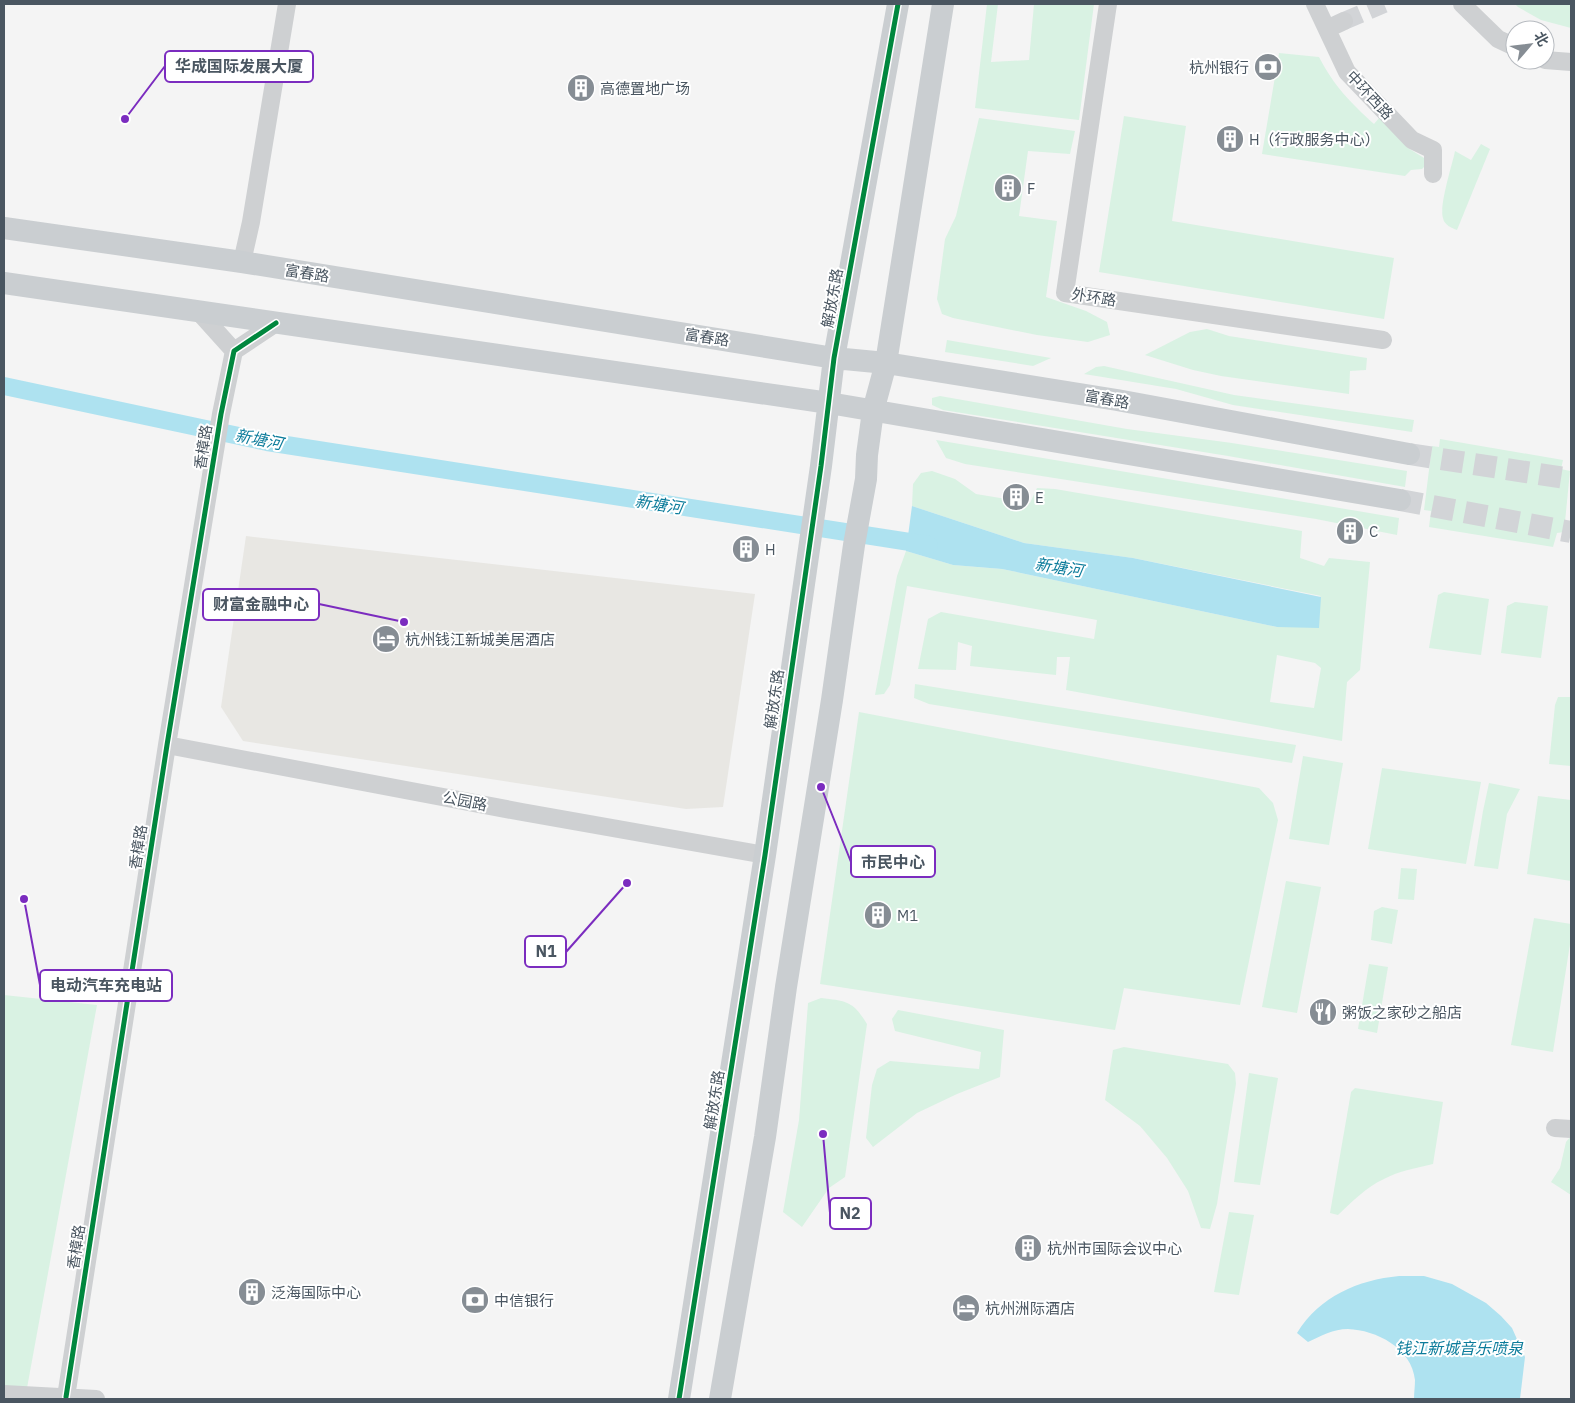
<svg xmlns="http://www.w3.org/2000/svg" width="1575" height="1403" viewBox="0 0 1575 1403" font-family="'IBM Plex Sans','Noto Sans SC',sans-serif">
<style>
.commercial{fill:#e8e7e3}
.green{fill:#d9f2e3;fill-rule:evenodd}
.water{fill:#aee2f0}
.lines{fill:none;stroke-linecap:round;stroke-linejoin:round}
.canal{stroke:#aee2f0;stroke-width:18}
.minor-tunnel{stroke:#d2d4d7;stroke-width:18;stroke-dasharray:18 9;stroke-linecap:butt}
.major-tunnel{stroke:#d2d4d7;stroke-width:22;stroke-dasharray:22 11;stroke-linecap:butt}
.minor{stroke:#ced0d2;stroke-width:18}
.major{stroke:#caced1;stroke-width:22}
.cycleway-casing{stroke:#fff;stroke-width:8}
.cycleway{stroke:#00873e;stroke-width:5}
.labels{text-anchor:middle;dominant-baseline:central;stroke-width:4;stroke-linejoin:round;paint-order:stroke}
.poi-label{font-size:15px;fill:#4a5661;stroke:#fff;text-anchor:start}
.street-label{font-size:15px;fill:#4a5661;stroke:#fff}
.water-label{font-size:16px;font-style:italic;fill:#0c7c9b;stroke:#fff}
.leader{fill:none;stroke:#7b2cbf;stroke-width:2}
.callout-dot{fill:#7b2cbf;stroke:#fff;stroke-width:2}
.callout{fill:#fff;stroke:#7b2cbf;stroke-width:2}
.callout-label{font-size:16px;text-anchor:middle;font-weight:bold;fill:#4a5661}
</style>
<rect width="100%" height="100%" fill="#f4f4f4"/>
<path class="commercial" d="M 246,536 L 755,594 L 723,807 L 686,809 L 243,741 L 221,707 Z"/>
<path class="green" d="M 987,4 L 998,4 L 991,62 L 1029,60 L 1034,4 L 1094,4 L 1079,120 L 975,108 Z
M 1515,4 L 1571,4 L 1571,28 L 1541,20 L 1518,7 Z
M 1279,53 L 1319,57 C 1334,86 1350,102 1374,124 L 1379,118 L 1408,148 L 1424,158 L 1425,166 L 1422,169 L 1411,170 L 1405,176 L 1262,154 Z
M 1124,116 L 1186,126 L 1172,221 L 1394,258 L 1384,319 L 1099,272 Z
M 979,118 L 1075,131 L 1070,154 L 1028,151 L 1019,216 L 1057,221 L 1046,297 L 1086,311 L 1107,322 L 1110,335 L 1088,342 L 1037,335 L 953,318 L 942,314 L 937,299 L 945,239 L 956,216 Z
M 1481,144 L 1490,149 L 1457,230 C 1452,228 1444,225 1443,218 C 1439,205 1452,166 1455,151 L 1471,160 Z
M 1207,329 L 1229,336 L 1367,358 L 1366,370 L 1350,371 L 1349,394 L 1221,376 L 1193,370 L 1145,355 L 1190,332 Z
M 947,340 L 1051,358 L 1033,366 L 945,352 Z
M 1104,366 L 1234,395 L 1414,420 L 1412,432 L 1233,405 L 1176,389 L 1084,374 L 1096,367 Z
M 940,396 L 1127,429 L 1232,443 L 1407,471 L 1405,487 L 1228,456 L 943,410 L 932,405 L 932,398 Z
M 1440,439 L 1563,460 L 1561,469 L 1570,471 L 1564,532 L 1557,533 L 1553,547 L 1429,527 L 1431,511 L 1424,510 L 1432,446 L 1439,447 Z
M 936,440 L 1399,518 L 1397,535 L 1316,519 L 965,464 L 946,458 Z
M 932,471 L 955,479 L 976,494 L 1030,503 L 1037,488 L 1055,489 L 1302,531 L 1300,558 L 1324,566 L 1329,558 L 1370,562 L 1360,670 L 1347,682 L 1342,741 L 1066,690 L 1070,657 L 1057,657 L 1056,675 L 970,666 L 972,646 L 958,642 L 956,670 L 918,669 L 928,619 L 941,612 L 1094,639 L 1097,620 L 907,586 L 890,685 L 884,694 L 875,695 L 897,576 L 906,551 L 953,565 L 1002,569 L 1277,627 L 1321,596 L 1133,558 L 1024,543 L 912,506 L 913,484 L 921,473 ZM 1277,655 L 1315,663 L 1321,668 L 1314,708 L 1270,702 Z
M 1444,592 L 1489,599 L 1481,655 L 1429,648 L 1438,595 Z
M 1515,602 L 1548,606 L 1541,658 L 1501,653 L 1507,606 Z
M 915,684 L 1296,745 L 1292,763 L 929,704 L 914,698 Z
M 1558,697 L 1571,697 L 1571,766 L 1549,764 L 1555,705 Z
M 859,712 L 1259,788 L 1273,803 L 1278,820 L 1240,1005 L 1124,988 L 1115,1030 L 820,984 Z
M 1303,756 L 1343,763 L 1329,845 L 1289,839 Z
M 1382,768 L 1481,782 L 1466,864 L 1368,849 Z
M 1489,783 L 1520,789 L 1507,814 L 1498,869 L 1474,866 L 1483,811 Z
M 1538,796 L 1571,800 L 1571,881 L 1527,874 Z
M 1401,868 L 1417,869 L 1414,900 L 1398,899 Z
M 1286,881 L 1321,887 L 1297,1013 L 1262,1007 Z
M 1382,907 L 1398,910 L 1392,944 L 1371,940 L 1374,911 Z
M 1534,918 L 1571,924 L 1571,938 L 1553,1052 L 1511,1045 Z
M 1369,964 L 1388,967 L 1377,1033 L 1358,1029 Z
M 4,995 L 97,1005 L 25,1399 L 4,1399 Z
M 821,998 C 847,1001 853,1001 867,1024 L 845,1177 L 829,1188 L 802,1227 L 783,1212 L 799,1120 L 808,1003 Z
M 898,1010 L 1004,1030 L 1000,1077 L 957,1094 L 917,1113 L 873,1147 L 866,1138 L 872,1085 L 877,1069 L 890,1061 L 979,1069 L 981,1052 L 895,1031 L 892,1019 Z
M 1124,1047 L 1228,1064 L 1235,1073 L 1236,1084 L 1217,1204 L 1210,1229 L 1201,1228 L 1188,1191 L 1167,1158 L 1140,1126 L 1105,1100 L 1113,1050 Z
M 1249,1073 L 1278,1078 L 1260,1185 L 1234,1182 Z
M 1355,1088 L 1443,1102 L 1433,1164 C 1416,1168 1399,1171 1384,1179 C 1366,1187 1352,1202 1338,1215 L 1330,1213 L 1351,1092 Z
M 1571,1136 L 1571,1195 L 1551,1182 L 1560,1168 L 1566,1142 Z
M 1229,1212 L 1254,1215 L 1239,1295 L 1214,1292 Z"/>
<path class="water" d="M 912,506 L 1024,543 L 1133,558 L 1321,597 L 1319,628 L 1277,627 L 1002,569 L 953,565 L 906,551 Z
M 1399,1276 L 1424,1276 L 1452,1284 L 1486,1303 L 1501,1316 L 1512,1328 L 1525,1357 L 1520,1399 L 1414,1399 C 1414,1393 1415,1386 1415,1380 C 1412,1348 1376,1330 1348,1329 C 1333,1329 1321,1336 1308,1342 L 1297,1333 C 1320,1296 1358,1280 1399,1276 Z"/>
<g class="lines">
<path class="canal" d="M 4,386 L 267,442 L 929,545"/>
<path class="minor-tunnel" d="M 1344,21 L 1384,4"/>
<path class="major-tunnel" d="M 1409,454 L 1571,479
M 1400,500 L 1571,532"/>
<path class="minor" d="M 1108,4 L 1065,293 L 1383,340
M 1315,4 L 1347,72 L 1412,140 L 1433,150 L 1433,174
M 1462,4 L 1498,39 L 1515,47
M 1327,29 L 1344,21
M 1545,60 L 1571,62
M 242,262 L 251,222 L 287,4
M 198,311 L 234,351
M 167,745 L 522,812 L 765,855
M 1555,1128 L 1571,1129
M 4,1394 L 96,1399
M 66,1397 L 167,745 L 221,414 L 234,351 L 276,323"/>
<path class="major" d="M 4,228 L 242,262 L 834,358 L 886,363 L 1117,400 L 1409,454
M 4,283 L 829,403 L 1400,500
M 679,1399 L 765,855 L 821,466 L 834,358 L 898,4
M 720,1399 L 765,1137 L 786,987 L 832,700 L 854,545 L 866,479 L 867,455 L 873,411 L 886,363 L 943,4"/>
<defs>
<path id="cycleway" d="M 66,1397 L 167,745 L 221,414 L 234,351 L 276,323
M 679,1399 L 765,855 L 821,466 L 834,358 L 898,4"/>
</defs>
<use href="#cycleway" class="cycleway-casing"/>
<use href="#cycleway" class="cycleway"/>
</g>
<defs>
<symbol id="bank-disc" viewBox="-11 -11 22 22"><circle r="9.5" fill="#868d94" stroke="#fff"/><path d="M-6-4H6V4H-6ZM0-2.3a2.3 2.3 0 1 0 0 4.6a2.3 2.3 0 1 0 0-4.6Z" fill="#fff"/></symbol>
<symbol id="building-disc" viewBox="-11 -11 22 22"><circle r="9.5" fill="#868d94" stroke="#fff"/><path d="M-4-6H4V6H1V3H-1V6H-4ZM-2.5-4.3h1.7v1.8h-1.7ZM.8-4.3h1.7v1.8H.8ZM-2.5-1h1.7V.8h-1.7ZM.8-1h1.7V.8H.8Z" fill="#fff"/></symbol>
<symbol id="hotel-disc" viewBox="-11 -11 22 22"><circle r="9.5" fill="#868d94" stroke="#fff"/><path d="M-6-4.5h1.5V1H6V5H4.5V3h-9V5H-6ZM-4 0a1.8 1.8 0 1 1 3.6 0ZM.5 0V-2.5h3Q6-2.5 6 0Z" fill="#fff"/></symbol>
<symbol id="restaurant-disc" viewBox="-11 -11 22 22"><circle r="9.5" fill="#868d94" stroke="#fff"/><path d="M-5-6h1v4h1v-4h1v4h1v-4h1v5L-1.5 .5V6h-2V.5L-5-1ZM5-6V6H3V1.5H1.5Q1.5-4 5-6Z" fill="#fff"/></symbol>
</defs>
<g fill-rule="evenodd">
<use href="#bank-disc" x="1252" y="51" width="32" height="32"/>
<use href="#building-disc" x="565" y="72" width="32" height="32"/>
<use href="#building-disc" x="1214" y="123" width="32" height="32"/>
<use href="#building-disc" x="992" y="172" width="32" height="32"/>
<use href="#building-disc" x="1000" y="481" width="32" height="32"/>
<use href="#building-disc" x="1334" y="515" width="32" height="32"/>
<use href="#building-disc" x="730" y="533" width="32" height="32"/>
<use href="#hotel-disc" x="370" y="623" width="32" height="32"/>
<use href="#building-disc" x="862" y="899" width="32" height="32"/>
<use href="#restaurant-disc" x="1307" y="996" width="32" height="32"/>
<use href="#building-disc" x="1012" y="1232" width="32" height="32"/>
<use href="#building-disc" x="236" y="1276" width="32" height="32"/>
<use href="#bank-disc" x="459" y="1284" width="32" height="32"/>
<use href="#hotel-disc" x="950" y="1292" width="32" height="32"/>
</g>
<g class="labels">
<g class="poi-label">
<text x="1249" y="67" text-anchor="end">杭州银行</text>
<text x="600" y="88">高德置地广场</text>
<text x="1249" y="139">H（行政服务中心）</text>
<text x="1027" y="188">F</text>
<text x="1035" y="497">E</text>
<text x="1369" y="531">C</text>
<text x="765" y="549">H</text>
<text x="405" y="639">杭州钱江新城美居酒店</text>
<text x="897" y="915">M1</text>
<text x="1342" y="1012">粥饭之家砂之船店</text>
<text x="1047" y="1248">杭州市国际会议中心</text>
<text x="271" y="1292">泛海国际中心</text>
<text x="494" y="1300">中信银行</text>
<text x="985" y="1308">杭州洲际酒店</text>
</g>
<g class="street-label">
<text transform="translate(1370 95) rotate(47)">中环西路</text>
<text transform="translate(307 273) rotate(9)">富春路</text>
<text transform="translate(1094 297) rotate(9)">外环路</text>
<text transform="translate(832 298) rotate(-80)">解放东路</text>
<text transform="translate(707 337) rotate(9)">富春路</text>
<text transform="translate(1107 399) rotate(10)">富春路</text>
<text transform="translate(203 447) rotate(-81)">香樟路</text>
<text transform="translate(774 699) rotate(-82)">解放东路</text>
<text transform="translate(465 801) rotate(11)">公园路</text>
<text transform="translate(138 847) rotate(-81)">香樟路</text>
<text transform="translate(714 1100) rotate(-81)">解放东路</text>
<text transform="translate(76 1247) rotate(-81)">香樟路</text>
</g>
<g class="water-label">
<text transform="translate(259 439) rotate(11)">新塘河</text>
<text transform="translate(659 504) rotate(9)">新塘河</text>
<text transform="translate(1059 567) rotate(9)">新塘河</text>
<text x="1459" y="1348">钱江新城音乐喷泉</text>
</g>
</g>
<path class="leader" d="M125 119L165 66M404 622L319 604M821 787L851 862M627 883L566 952M24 899L40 985M823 1134L830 1213"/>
<g class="callout-dot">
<circle cx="125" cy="119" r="5"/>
<circle cx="404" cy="622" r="5"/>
<circle cx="821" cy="787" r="5"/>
<circle cx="627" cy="883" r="5"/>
<circle cx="24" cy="899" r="5"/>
<circle cx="823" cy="1134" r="5"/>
</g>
<g class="callout">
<rect x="165" y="51" width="148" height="31" rx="5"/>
<rect x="203" y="589" width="116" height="31" rx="5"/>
<rect x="851" y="846" width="84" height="31" rx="5"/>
<rect x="525" y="936" width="41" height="31" rx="5"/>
<rect x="40" y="970" width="132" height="31" rx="5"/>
<rect x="830" y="1198" width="41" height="31" rx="5"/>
</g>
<g class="callout-label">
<text x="239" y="72">华成国际发展大厦</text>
<text x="261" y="610">财富金融中心</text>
<text x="893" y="868">市民中心</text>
<text x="546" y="957">N1</text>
<text x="106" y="991">电动汽车充电站</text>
<text x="850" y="1219">N2</text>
</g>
<rect width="1575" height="1403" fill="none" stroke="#4a5661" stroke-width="10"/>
<g transform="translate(1530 45) rotate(62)"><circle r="24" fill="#ffffff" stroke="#b7bbc0"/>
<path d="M0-4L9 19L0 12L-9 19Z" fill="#868d94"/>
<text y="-8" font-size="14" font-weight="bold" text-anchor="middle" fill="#4a5661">北</text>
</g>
</svg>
